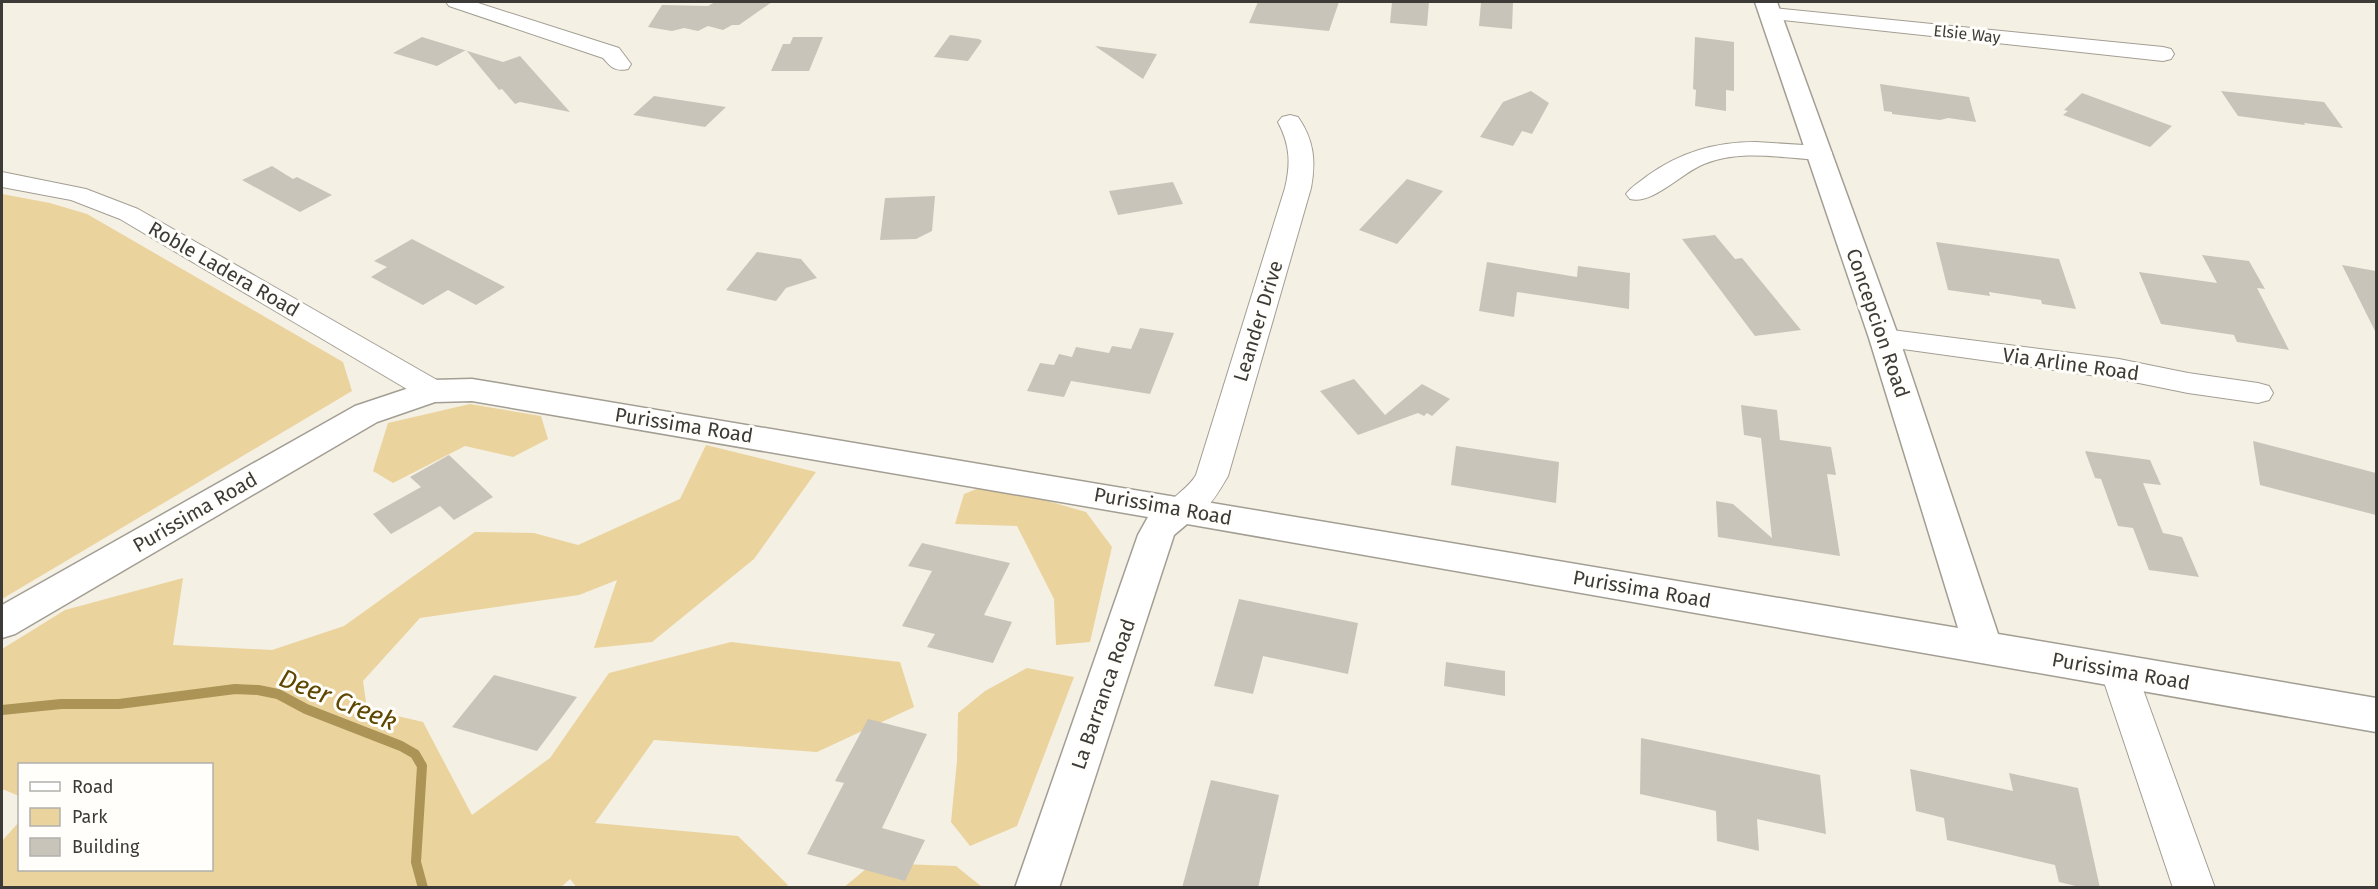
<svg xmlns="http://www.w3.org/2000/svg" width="2378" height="889" viewBox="0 0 2378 889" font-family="'Fira Sans',sans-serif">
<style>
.green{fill:#ead39d}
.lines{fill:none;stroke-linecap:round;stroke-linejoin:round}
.stream{stroke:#ac9356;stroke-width:10}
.building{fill:#c9c4b9}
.minor-casing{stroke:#a39e93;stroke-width:2}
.tertiary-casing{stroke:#a39e93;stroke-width:3}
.minor{fill:#fff;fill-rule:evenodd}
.tertiary{fill:#fff;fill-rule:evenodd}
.labels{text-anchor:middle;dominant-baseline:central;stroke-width:6;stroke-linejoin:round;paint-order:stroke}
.far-street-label{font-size:16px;fill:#3d3b37;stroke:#fffefb}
.street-label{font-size:20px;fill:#3d3b37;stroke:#fffefb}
.near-water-label{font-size:26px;font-style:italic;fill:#5e4700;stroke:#fffefb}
</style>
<rect width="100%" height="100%" fill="#f5f0e4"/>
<path class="green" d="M 2,194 L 50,203 L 87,214 L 343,362 L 352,391 L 2,599 Z
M 470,404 L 541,416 L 548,439 L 513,457 L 465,446 L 393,483 L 373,471 L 388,423 Z
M 706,445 L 816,472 L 754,559 L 652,642 L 594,648 L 617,580 L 579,595 L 420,618 L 363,681 L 367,709 L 423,722 L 472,815 L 550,758 L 609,673 L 731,642 L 900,662 L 914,707 L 817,752 L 654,740 L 595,823 L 738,836 L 788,885 L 785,887 L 577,888 L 570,879 L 560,888 L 2,887 L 2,841 L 19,822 L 20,870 L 212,870 L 212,764 L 20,764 L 19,796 L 2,789 L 2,649 L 65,610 L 183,578 L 173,645 L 272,650 L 344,626 L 475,532 L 534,533 L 578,545 L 680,499 Z
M 989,484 L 1086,512 L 1112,547 L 1090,642 L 1056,645 L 1054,599 L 1017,526 L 955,524 L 964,494 Z
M 1027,668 L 1074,677 L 1017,826 L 970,846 L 951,822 L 957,761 L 958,713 L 985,691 Z
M 873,863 L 956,866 L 982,887 L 843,888 Z"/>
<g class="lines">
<path class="stream" d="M 2,710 L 61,704 L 119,704 L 235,689 L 258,690 L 278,694 L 306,709 L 401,746 L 415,754 L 422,766 L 416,862 L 423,888"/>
</g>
<path class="building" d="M 715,2 L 772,2 L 739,25 L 732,25 L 723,30 L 708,26 L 698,31 L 684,28 L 672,31 L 648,27 L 662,5 L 708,6 Z
M 1258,2 L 1339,2 L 1329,31 L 1249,23 Z
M 1392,2 L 1429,2 L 1427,26 L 1390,23 Z
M 1481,2 L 1513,2 L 1512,29 L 1479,26 Z
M 950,35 L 979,39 L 982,41 L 968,61 L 934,57 Z
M 422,37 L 503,62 L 520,56 L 570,112 L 520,102 L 515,104 L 502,89 L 499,90 L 466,50 L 437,66 L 393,53 Z
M 793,37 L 823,37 L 809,71 L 771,71 L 783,44 L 790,44 Z
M 1695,37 L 1734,42 L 1734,91 L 1726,90 L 1726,111 L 1695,106 L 1696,90 L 1693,89 Z
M 1095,46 L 1157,54 L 1143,79 Z
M 1880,84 L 1969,97 L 1976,122 L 1948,118 L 1940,120 L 1892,114 L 1892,112 L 1884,111 Z
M 1531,91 L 1549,103 L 1532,134 L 1522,131 L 1513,146 L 1480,137 L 1503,102 Z
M 2221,91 L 2324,102 L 2343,128 L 2304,123 L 2305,125 L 2238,116 Z
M 2082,93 L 2172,126 L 2150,147 L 2063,115 L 2068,111 L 2064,110 Z
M 654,96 L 726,107 L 705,127 L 633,115 Z
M 272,166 L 293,179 L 297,177 L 332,195 L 300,212 L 242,180 Z
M 1407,179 L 1443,191 L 1397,244 L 1359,230 Z
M 1173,182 L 1183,204 L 1118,215 L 1109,191 Z
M 935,196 L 932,231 L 916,239 L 880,240 L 885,198 Z
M 1715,235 L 1735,259 L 1742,258 L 1801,330 L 1755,336 L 1682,239 Z
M 412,239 L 505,287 L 476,305 L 448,290 L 423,305 L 371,277 L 387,267 L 374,261 Z
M 1936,242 L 2059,259 L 2076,309 L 2042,304 L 2041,300 L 1989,292 L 1990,296 L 1948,290 Z
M 757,252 L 801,259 L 817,278 L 786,288 L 776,301 L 726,290 Z
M 2202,255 L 2249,261 L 2265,289 L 2257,288 L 2289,350 L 2237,342 L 2234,335 L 2161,324 L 2139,272 L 2217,283 Z
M 1487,262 L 1577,277 L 1578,266 L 1630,273 L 1629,309 L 1517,292 L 1514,317 L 1479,311 Z
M 2342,265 L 2376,271 L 2376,333 Z
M 1140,328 L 1174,333 L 1150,394 L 1071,381 L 1064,397 L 1027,391 L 1040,363 L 1054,365 L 1059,354 L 1072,357 L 1076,347 L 1109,353 L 1112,346 L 1131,349 Z
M 1354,379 L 1385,415 L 1422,384 L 1450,399 L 1432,416 L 1427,413 L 1424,416 L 1418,413 L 1358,435 L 1320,391 Z
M 1741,405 L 1777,410 L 1780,440 L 1831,447 L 1836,475 L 1827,474 L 1840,556 L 1718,537 L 1716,501 L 1733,504 L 1772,538 L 1761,438 L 1744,435 Z
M 2253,441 L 2376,473 L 2376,515 L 2260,485 Z
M 1456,446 L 1559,462 L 1556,503 L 1451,485 Z
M 2085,451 L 2150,460 L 2161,485 L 2143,483 L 2163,533 L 2182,537 L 2199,577 L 2149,570 L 2133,528 L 2118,526 L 2101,479 L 2095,478 Z
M 449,455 L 493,497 L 454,520 L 440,506 L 391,534 L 373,514 L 421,487 L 410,477 Z
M 922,543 L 1010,563 L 984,615 L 1012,622 L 993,663 L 927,647 L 935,634 L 902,626 L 932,571 L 908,566 Z
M 1239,599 L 1358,623 L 1348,674 L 1263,656 L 1253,694 L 1214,686 Z
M 1446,662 L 1505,671 L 1505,696 L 1444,686 Z
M 494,675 L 577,697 L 537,751 L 452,727 Z
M 868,719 L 927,734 L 882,828 L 925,840 L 905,881 L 807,854 L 844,783 L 835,781 Z
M 1641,738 L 1820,775 L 1826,834 L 1757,819 L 1759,851 L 1717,841 L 1716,811 L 1640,794 Z
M 1910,769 L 2013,791 L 2009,773 L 2078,788 L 2100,888 L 2084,888 L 2059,882 L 2055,865 L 1947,840 L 1944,818 L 1916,811 Z
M 1211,780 L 1279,795 L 1258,888 L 1182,888 Z"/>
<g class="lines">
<defs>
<path id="minor" d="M 446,2 L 475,2 L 619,48 L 631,64 L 628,69 C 615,72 611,67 603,58 L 449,6 Z
M 1772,8 L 2163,47 L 2171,49 L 2174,54 L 2171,59 L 2163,61 L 1765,18 L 1761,14 L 1765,10 Z
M 1290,115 L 1298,117 C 1314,140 1316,161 1311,188 L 1228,476 C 1215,498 1200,527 1170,518 L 1165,509 C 1173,495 1188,489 1196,475 L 1285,188 C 1291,163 1290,145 1278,122 L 1282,117 Z
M 1756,142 L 1820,146 L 1829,148 L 1832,153 L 1829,158 L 1820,160 C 1782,158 1740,149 1704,164 C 1681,173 1653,205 1630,199 L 1626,194 C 1632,186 1640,182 1647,176 C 1681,152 1715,142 1756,142 Z
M 2,172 L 86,189 L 138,209 L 444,384 L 448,391 L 444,398 L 433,401 L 422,398 L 120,219 L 71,200 L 2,187 Z
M 1884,329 L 2119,359 L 2188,373 L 2258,383 L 2269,386 L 2273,393 L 2269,400 L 2258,403 L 2188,393 L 2119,379 L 1874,345 L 1870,338 L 1874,331 Z
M 2118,655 L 2131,659 L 2136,670 L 2215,888 L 2173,888 L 2100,670 L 2105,659 Z"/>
<path id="tertiary" d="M 1755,2 L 1777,2 L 1899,338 L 1998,634 L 2376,698 L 2376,732 L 1187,524 L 1174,535 L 1059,888 L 1015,888 L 1138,535 L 1148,517 L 472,401 L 435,402 L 377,422 L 15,634 L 2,638 L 2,605 L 355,406 L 433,380 L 472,379 L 1958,628 L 1869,338 Z"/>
</defs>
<use href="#minor" class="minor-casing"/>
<use href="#tertiary" class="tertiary-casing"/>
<use href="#minor" class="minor"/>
<use href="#tertiary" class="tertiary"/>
</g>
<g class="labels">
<g class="far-street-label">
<text transform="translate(1967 34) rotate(6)">Elsie Way</text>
</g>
<g class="street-label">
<text transform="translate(224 269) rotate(30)">Roble Ladera Road</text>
<text transform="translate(1258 321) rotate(-73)">Leander Drive</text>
<text transform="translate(1878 323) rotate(71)">Concepcion Road</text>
<text transform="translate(2071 364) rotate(8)">Via Arline Road</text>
<text transform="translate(684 425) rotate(9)">Purissima Road</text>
<text transform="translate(1163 506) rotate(10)">Purissima Road</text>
<text transform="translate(195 512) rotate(-30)">Purissima Road</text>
<text transform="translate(1642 589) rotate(10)">Purissima Road</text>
<text transform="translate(2121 671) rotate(10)">Purissima Road</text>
<text transform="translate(1103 694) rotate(-71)">La Barranca Road</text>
</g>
<g class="near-water-label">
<text transform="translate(338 700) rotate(22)">Deer Creek</text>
</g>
</g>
<rect width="2378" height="889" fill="none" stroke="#3d3b37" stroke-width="6"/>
<rect x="18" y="763" width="195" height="108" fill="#fffefb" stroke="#b1b0ad" stroke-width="1.5"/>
<rect x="30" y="782" width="30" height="9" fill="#ffffff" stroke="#b1b0ad" stroke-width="1.5"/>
<text x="72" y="793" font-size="18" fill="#3d3b37">Road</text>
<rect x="30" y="808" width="30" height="18" fill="#ead39d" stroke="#b1b0ad" stroke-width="1.5"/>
<text x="72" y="823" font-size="18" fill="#3d3b37">Park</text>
<rect x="30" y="838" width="30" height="18" fill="#c9c4b9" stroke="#b1b0ad" stroke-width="1.5"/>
<text x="72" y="853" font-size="18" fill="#3d3b37">Building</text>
</svg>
